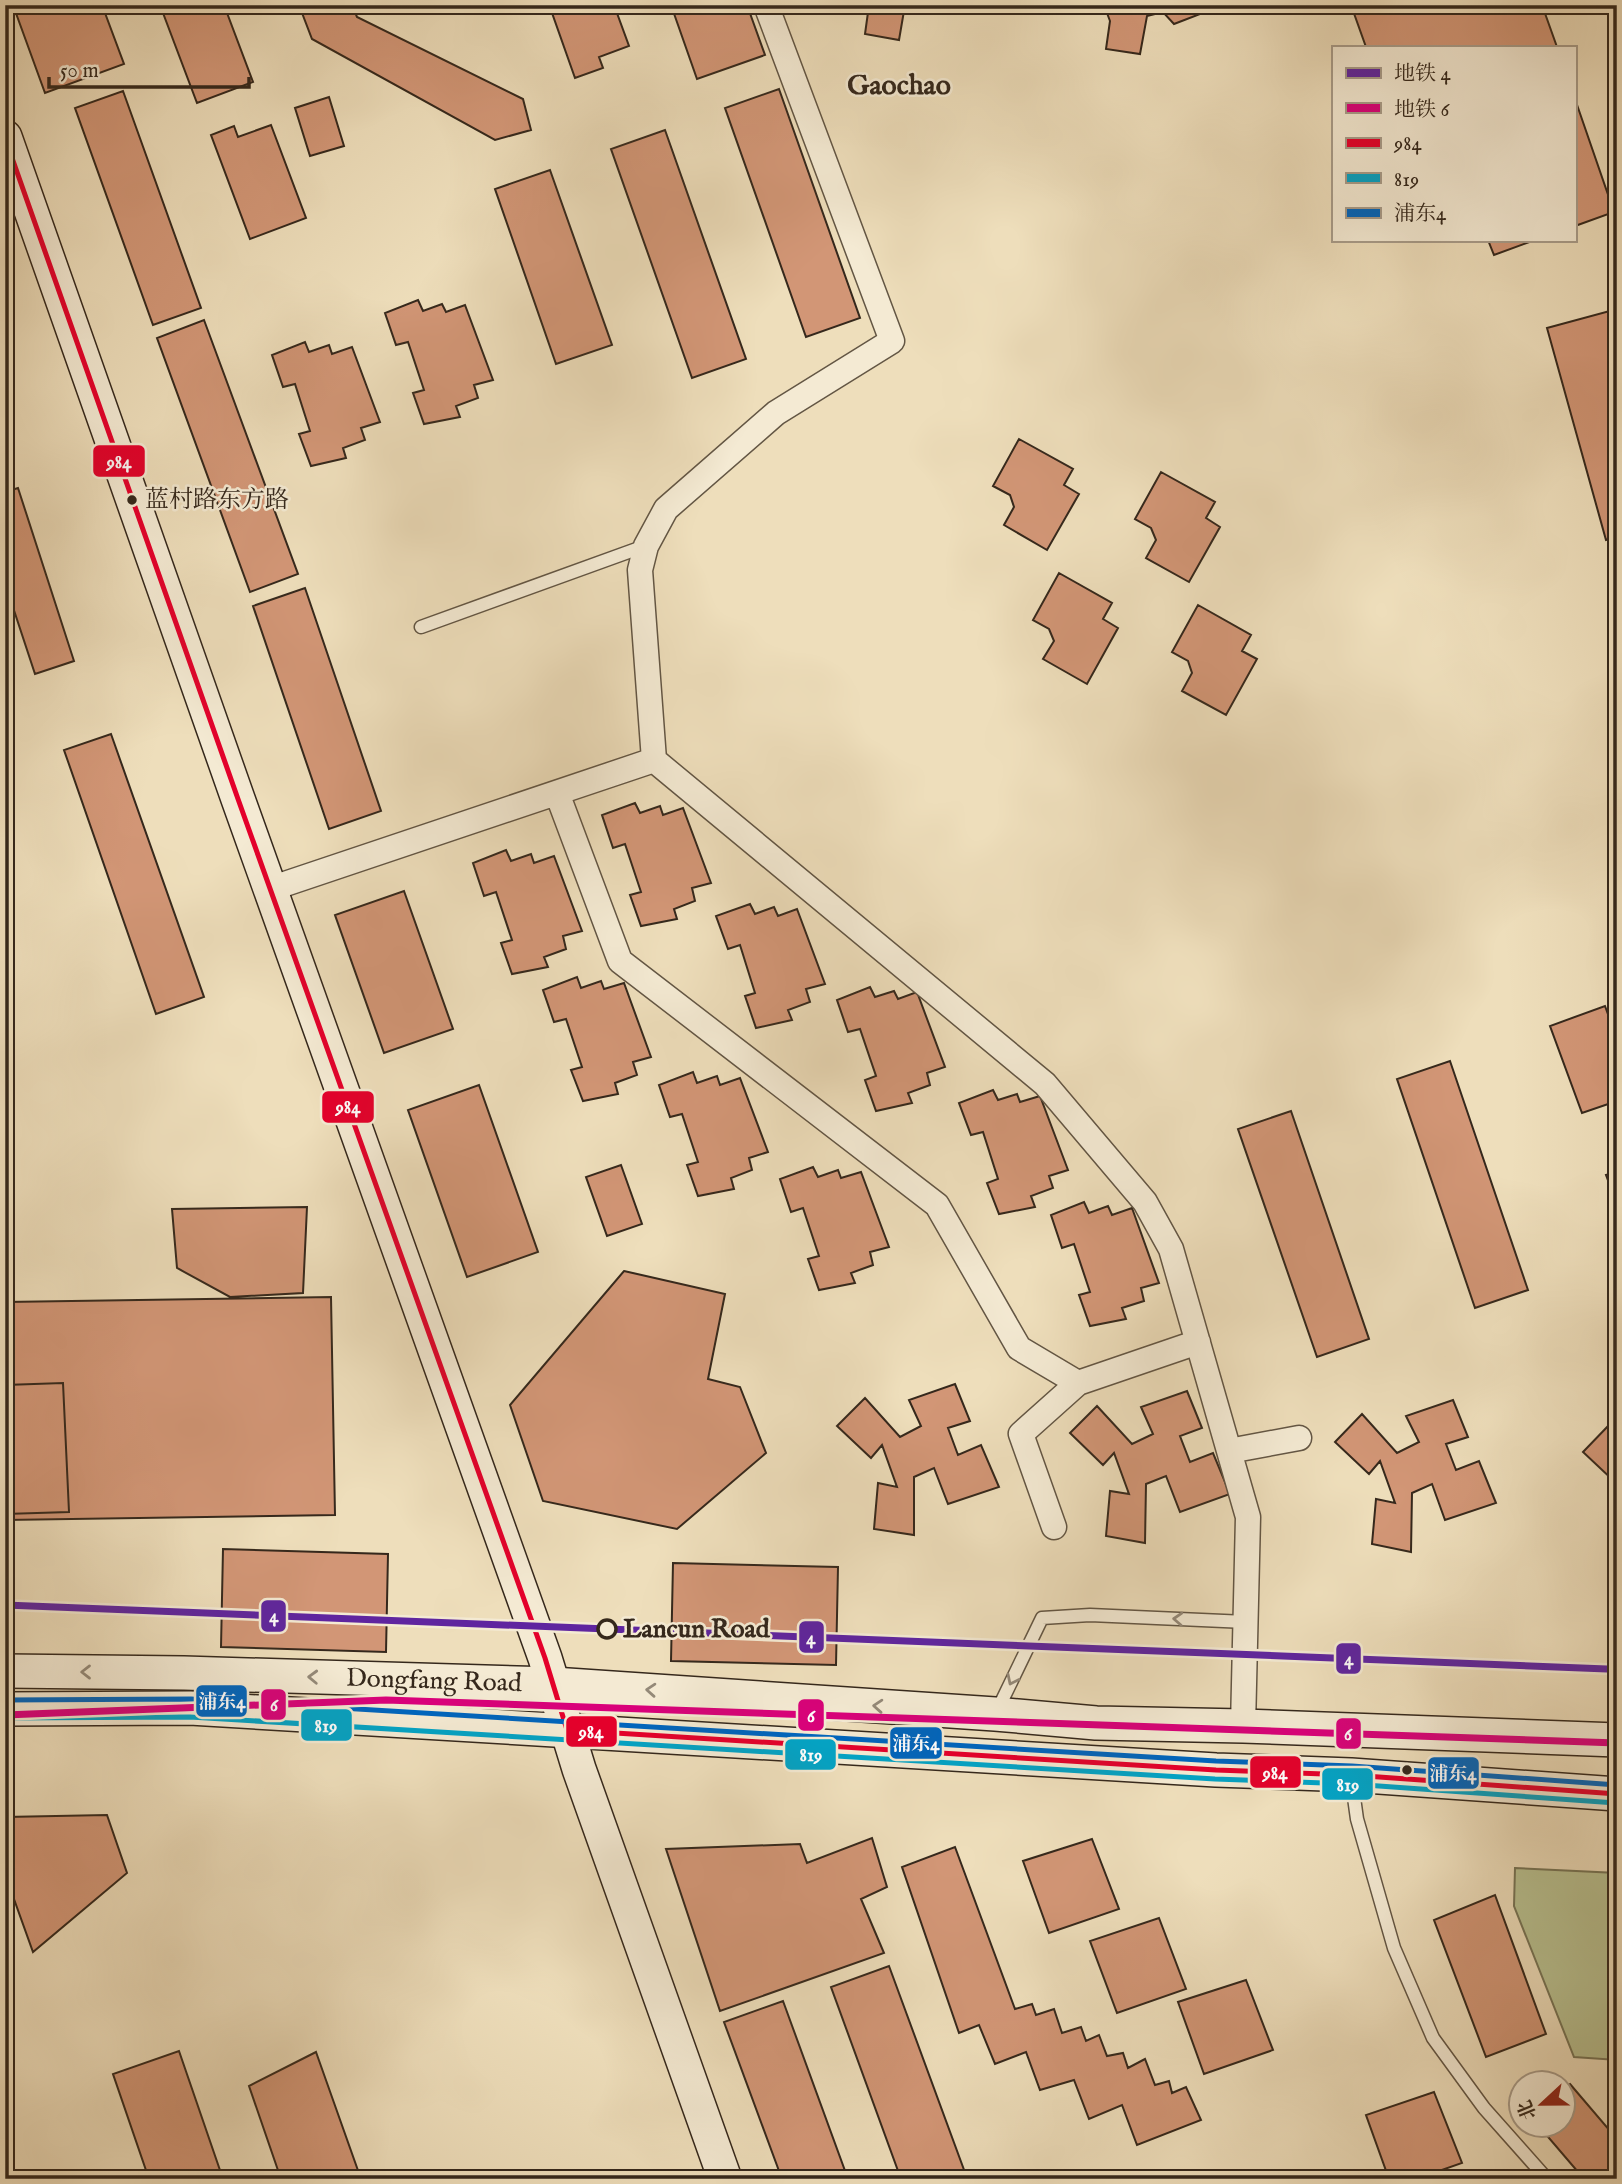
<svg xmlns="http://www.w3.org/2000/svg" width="1622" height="2184" viewBox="0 0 1622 2184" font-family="'IM FELL English','Noto Serif SC',serif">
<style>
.green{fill:#b8c191;stroke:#767456;stroke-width:2}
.building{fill:#d29676;stroke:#35281c;stroke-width:2}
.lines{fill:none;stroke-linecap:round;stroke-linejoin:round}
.lane-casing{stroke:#635644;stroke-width:15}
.street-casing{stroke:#635644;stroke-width:27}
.secondary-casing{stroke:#35281c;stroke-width:36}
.lane{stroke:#f4ead3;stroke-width:12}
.street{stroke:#f4ead3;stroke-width:24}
.secondary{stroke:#f4ead3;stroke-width:33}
.bus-1-casing{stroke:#f4ead3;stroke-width:10}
.bus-2-casing{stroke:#f4ead3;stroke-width:10}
.bus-3-casing{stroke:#f4ead3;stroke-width:10}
.bus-1{stroke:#e4002b;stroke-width:5}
.bus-2{stroke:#03a3c5;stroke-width:5}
.bus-3{stroke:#0065bd;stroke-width:5}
.metro-1-casing{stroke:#f4ead3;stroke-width:12}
.metro-2-casing{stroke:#f4ead3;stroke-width:12}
.metro-1{stroke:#5f259f;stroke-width:7}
.metro-2{stroke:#d9017a;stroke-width:7}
.oneway{stroke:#948978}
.bus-dot{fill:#35281c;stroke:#f4ead3;stroke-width:2.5}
.stop-dot{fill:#f4ead3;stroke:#35281c;stroke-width:3.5}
.labels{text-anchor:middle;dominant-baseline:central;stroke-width:5;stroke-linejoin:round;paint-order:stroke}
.bus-label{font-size:24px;fill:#35281c;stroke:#f4ead3;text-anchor:start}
.stop-label{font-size:26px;font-weight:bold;fill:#35281c;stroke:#f4ead3;text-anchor:start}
.street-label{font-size:26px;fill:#35281c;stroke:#f4ead3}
.neighbourhood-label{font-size:28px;font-weight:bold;fill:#35281c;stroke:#f4ead3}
.line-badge{stroke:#f4ead3;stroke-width:2.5}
.badge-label{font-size:19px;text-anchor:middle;font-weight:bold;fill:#fff}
</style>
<rect width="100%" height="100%" fill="#eedebb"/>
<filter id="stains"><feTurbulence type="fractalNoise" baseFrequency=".00286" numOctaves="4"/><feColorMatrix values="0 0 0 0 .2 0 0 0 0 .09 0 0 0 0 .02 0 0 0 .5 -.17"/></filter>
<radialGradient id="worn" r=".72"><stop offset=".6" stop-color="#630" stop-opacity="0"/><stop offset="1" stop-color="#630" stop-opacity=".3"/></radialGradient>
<path class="green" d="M 1515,1868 L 1617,1873 L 1617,2060 L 1574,2057 L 1514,1906 Z"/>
<path class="building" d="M 13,5 L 102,5 L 124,64 L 45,93 Z
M 160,5 L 224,5 L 253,82 L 197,103 Z
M 299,5 L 352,5 L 357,17 L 523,99 L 531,130 L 495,140 L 312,39 Z
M 565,5 L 582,5 L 584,12 L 603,5 L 614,5 L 629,46 L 599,57 L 603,68 L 575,78 L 551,10 Z
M 671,5 L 747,5 L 765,55 L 697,79 Z
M 905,5 L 899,40 L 865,34 L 869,5 Z
M 1104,5 L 1206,5 L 1208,11 L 1174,24 L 1163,12 L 1147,16 L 1140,54 L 1106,49 L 1110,21 Z
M 1351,5 L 1542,5 L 1557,47 L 1366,47 Z
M 779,89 L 860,318 L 806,337 L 725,108 Z
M 123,91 L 201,308 L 153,325 L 75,108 Z
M 329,97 L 344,146 L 310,156 L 295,108 Z
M 1575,99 L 1614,212 L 1575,226 Z
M 271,125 L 306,218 L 250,239 L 211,135 L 234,126 L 238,137 Z
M 665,130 L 746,359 L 692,378 L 611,149 Z
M 550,170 L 612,345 L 556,364 L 495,189 Z
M 1488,240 L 1535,240 L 1494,255 Z
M 418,300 L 423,311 L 442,304 L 446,312 L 465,305 L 493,380 L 474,385 L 478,398 L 456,406 L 460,417 L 424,424 L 413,393 L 424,390 L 408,342 L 396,345 L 385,313 Z
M 1617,309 L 1617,537 L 1606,540 L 1547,328 Z
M 204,320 L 298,574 L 250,592 L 157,338 Z
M 305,342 L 309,352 L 329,345 L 332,354 L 352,347 L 380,422 L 361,428 L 365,440 L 343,448 L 346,458 L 311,466 L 299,434 L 310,431 L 295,384 L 283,387 L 272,355 Z
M 1019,439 L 1073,469 L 1064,485 L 1079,494 L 1047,550 L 1004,525 L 1014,507 L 1010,495 L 993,486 Z
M 1161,472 L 1215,502 L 1206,518 L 1220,527 L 1189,582 L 1146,558 L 1156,540 L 1151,528 L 1135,519 Z
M 18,488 L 74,661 L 35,674 L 5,583 L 5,492 Z
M 1059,573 L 1112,603 L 1103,619 L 1118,628 L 1087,684 L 1043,659 L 1054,641 L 1049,629 L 1033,620 Z
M 305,588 L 381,811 L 329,829 L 253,606 Z
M 1198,605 L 1251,635 L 1242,651 L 1257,659 L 1226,715 L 1182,691 L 1192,673 L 1188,661 L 1172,652 Z
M 111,734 L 204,997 L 156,1014 L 64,750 Z
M 635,803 L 640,813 L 660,806 L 663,815 L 683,808 L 711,883 L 692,888 L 695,901 L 674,909 L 677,919 L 641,926 L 630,895 L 641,892 L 625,844 L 613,848 L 602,815 Z
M 506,850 L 511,861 L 531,854 L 534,863 L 554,856 L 582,931 L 563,936 L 566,949 L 544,957 L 548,967 L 512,974 L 501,943 L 512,940 L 496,892 L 484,896 L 473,863 Z
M 404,891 L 453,1029 L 384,1053 L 335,915 Z
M 750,904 L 755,914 L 774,907 L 778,916 L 797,909 L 825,984 L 806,989 L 810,1002 L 788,1010 L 792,1020 L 756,1028 L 745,996 L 755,993 L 740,945 L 728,949 L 716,916 Z
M 577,977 L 581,988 L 601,981 L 604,989 L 624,983 L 651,1057 L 633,1062 L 637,1075 L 615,1083 L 618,1094 L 583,1101 L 571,1070 L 582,1067 L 566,1019 L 554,1022 L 543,990 Z
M 870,987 L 875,997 L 894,991 L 898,999 L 917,992 L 945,1067 L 927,1073 L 930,1085 L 908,1093 L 912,1103 L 876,1111 L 865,1080 L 876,1076 L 860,1029 L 848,1032 L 837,1000 Z
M 1605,1006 L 1617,1039 L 1617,1101 L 1582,1113 L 1550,1026 Z
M 1450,1061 L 1528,1290 L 1475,1308 L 1397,1079 Z
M 693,1072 L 697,1083 L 717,1076 L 720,1085 L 740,1078 L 768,1152 L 749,1158 L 752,1170 L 731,1178 L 734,1189 L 698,1196 L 687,1165 L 698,1162 L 682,1114 L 670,1117 L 659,1085 Z
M 479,1085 L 538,1252 L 467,1277 L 408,1110 Z
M 993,1090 L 998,1100 L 1017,1094 L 1020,1102 L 1040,1096 L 1068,1170 L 1049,1176 L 1053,1188 L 1031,1196 L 1035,1207 L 999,1214 L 987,1183 L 998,1179 L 983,1132 L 971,1135 L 959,1103 Z
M 1291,1111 L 1369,1339 L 1317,1357 L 1238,1129 Z
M 621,1165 L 642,1224 L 607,1236 L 586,1177 Z
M 813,1167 L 818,1177 L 838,1170 L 841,1178 L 861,1172 L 889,1247 L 870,1252 L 873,1265 L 851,1273 L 855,1283 L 819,1290 L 808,1259 L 819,1256 L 803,1208 L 791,1212 L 780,1179 Z
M 1617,1172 L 1617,1205 L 1606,1175 Z
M 1084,1202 L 1089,1213 L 1108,1206 L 1112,1215 L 1132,1208 L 1159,1283 L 1141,1288 L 1144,1301 L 1122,1308 L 1126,1319 L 1090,1326 L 1079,1295 L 1090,1292 L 1074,1244 L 1062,1248 L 1051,1215 Z
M 307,1207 L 303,1293 L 230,1297 L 177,1268 L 172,1209 Z
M 624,1271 L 725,1294 L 708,1379 L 740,1387 L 766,1453 L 677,1529 L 543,1501 L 510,1405 Z
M 331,1297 L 335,1515 L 5,1520 L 5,1302 Z
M 63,1383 L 69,1512 L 5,1514 L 5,1385 Z
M 955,1384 L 970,1421 L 948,1428 L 958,1455 L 981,1445 L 999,1487 L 948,1504 L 934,1468 L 914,1477 L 914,1535 L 874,1529 L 878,1483 L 897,1487 L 882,1445 L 871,1458 L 837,1426 L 865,1398 L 900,1437 L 921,1426 L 909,1400 Z
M 1187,1391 L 1202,1428 L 1180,1436 L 1190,1462 L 1213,1453 L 1230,1494 L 1180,1512 L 1166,1476 L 1146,1484 L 1145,1543 L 1106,1536 L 1110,1491 L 1129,1494 L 1114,1453 L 1103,1465 L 1070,1433 L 1097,1406 L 1132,1444 L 1153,1434 L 1141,1407 Z
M 1453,1400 L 1468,1437 L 1446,1444 L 1456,1470 L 1479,1461 L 1496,1503 L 1445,1520 L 1432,1484 L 1412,1493 L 1411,1552 L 1372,1544 L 1376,1499 L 1395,1503 L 1380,1461 L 1369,1474 L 1335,1442 L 1362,1414 L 1397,1453 L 1419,1442 L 1406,1416 Z
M 1610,1424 L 1617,1431 L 1617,1484 L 1583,1452 Z
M 223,1549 L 388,1554 L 386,1652 L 221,1647 Z
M 673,1563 L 838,1567 L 836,1665 L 671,1661 Z
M 107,1815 L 127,1873 L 33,1952 L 5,1874 L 5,1817 Z
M 872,1838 L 887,1887 L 861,1899 L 884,1953 L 720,2011 L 666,1849 L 800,1844 L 807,1863 Z
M 1092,1839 L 1119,1909 L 1049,1933 L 1023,1861 Z
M 955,1847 L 1015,2009 L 1032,2004 L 1036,2015 L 1054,2009 L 1062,2033 L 1081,2027 L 1086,2041 L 1099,2035 L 1107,2056 L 1123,2053 L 1128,2068 L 1145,2059 L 1155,2085 L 1169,2081 L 1172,2093 L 1186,2087 L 1201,2120 L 1137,2145 L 1122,2105 L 1089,2119 L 1074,2080 L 1040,2090 L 1026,2052 L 995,2064 L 979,2025 L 959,2033 L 902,1867 Z
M 1495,1895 L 1546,2034 L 1486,2057 L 1434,1920 Z
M 1159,1918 L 1186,1989 L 1117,2013 L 1090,1941 Z
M 889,1966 L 967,2178 L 965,2179 L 901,2179 L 831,1987 Z
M 1246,1980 L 1273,2050 L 1204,2074 L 1178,2002 Z
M 783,2001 L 848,2179 L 782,2179 L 724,2022 Z
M 179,2051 L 223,2179 L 149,2179 L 113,2074 Z
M 316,2052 L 361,2179 L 281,2179 L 249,2086 Z
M 1570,2084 L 1617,2139 L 1617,2179 L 1584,2179 L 1537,2124 L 1562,2124 L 1562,2090 Z
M 1434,2092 L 1462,2163 L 1416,2179 L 1389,2179 L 1366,2115 Z"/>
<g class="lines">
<defs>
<path id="lane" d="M 421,627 L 645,546
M 997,1711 L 1042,1618 L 1090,1615 L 1246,1622
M 1351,1776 L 1357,1819 L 1394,1948 L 1433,2038 L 1484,2108 L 1547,2179"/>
<path id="street" d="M 766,5 L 892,341 L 776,413 L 666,509 L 646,546 L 640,570 L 654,760 L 1045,1084 L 1145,1202 L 1171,1249 L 1248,1517 L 1243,1726
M 557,793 L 620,961 L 937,1205 L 1019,1348 L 1078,1383 L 1198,1342
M 270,889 L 654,760
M 1229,1451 L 1299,1438
M 1054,1527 L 1021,1434 L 1078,1383"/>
<g id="secondary">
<path d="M 5,137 L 238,799 L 545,1658 L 579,1769 L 725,2179"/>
<path id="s1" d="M 5,1671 L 184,1673 L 553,1684 L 995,1714 L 1096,1723 L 1243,1726 L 1617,1740"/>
<path d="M 5,1709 L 190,1708 L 1216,1770 L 1351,1775 L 1617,1794"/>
</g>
</defs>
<use href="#lane" class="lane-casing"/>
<use href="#street" class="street-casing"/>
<use href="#secondary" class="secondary-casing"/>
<use href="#lane" class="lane"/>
<use href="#street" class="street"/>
<use href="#secondary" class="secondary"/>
<defs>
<path id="bus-1" d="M 5,138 L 238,799 L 545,1658 L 567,1730 L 1216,1770 L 1351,1775 L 1617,1794"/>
<path id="bus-2" d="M 5,1718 L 190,1717 L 1215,1779 L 1351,1784 L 1616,1803"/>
<path id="bus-3" d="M 5,1700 L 191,1699 L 1216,1761 L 1352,1766 L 1617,1785"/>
</defs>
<use href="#bus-1" class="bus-1-casing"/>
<use href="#bus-2" class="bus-2-casing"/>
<use href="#bus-3" class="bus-3-casing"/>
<use href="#bus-1" class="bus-1"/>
<use href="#bus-2" class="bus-2"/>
<use href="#bus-3" class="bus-3"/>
<defs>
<path id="metro-1" d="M 5,1605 L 1607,1669 L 1617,1672"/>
<path id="metro-2" d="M 5,1715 L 386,1700 L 1617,1743"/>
</defs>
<use href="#metro-1" class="metro-1-casing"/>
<use href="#metro-2" class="metro-2-casing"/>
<use href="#metro-1" class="metro-1"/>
<use href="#metro-2" class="metro-2"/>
</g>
<defs><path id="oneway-chevron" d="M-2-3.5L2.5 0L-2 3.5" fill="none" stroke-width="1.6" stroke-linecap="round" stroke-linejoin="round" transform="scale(1.75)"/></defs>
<g class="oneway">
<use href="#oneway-chevron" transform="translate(1178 1619) rotate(-177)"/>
<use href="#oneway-chevron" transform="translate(86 1672) rotate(-180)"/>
<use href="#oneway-chevron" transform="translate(313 1677) rotate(-178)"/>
<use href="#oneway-chevron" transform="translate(1012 1680) rotate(116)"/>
<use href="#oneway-chevron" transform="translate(651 1690) rotate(-176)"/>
<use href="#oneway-chevron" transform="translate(878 1706) rotate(-176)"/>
</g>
<g class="bus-dot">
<circle cx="132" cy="500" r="6"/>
<circle cx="1407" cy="1770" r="6"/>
</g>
<circle class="stop-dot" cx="607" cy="1629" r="9"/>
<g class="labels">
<g class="bus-label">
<text x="145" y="500">蓝村路东方路</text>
</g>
<g class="stop-label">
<text x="623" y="1629">Lancun Road</text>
</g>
<g class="street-label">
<text stroke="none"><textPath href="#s1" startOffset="429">Dongfang Road</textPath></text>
</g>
<g class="neighbourhood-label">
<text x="899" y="86">Gaochao</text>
</g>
</g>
<g class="line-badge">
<rect x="92" y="444" width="54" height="34" rx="7" fill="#e4002b"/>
<rect x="321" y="1090" width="54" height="34" rx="7" fill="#e4002b"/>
<rect x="260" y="1599" width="27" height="34" rx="7" fill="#5f259f"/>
<rect x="798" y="1620" width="27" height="34" rx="7" fill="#5f259f"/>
<rect x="1335" y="1642" width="27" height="33" rx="7" fill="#5f259f"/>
<rect x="195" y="1684" width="53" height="34" rx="7" fill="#0065bd"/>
<rect x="260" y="1688" width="27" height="33" rx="7" fill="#d9017a"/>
<rect x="797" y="1698" width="28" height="34" rx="7" fill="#d9017a"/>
<rect x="300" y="1708" width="53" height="34" rx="7" fill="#03a3c5"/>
<rect x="565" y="1715" width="53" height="33" rx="7" fill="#e4002b"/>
<rect x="1335" y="1717" width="27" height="33" rx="7" fill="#d9017a"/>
<rect x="889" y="1726" width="54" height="34" rx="7" fill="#0065bd"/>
<rect x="784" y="1738" width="53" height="33" rx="7" fill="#03a3c5"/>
<rect x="1249" y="1755" width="53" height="34" rx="7" fill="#e4002b"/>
<rect x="1427" y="1756" width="53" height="34" rx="7" fill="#0065bd"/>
<rect x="1321" y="1767" width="53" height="34" rx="7" fill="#03a3c5"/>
</g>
<g class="badge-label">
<text x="119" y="468">984</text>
<text x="348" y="1113">984</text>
<text x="274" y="1622">4</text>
<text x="811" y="1644">4</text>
<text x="1349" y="1665">4</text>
<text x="222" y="1708">浦东4</text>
<text x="274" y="1711">6</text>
<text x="811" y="1722">6</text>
<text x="326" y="1732">819</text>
<text x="591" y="1738">984</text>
<text x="1348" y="1740">6</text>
<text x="916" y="1750">浦东4</text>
<text x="811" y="1761">819</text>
<text x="1275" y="1779">984</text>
<text x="1453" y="1780">浦东4</text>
<text x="1348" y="1791">819</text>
</g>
<rect width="1622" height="2184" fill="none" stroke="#eedebb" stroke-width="28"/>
<rect x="7" y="7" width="1608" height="2170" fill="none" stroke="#35281c" stroke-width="3.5"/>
<rect x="14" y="14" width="1594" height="2156" fill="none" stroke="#35281c" stroke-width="2"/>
<rect x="1332" y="46" width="245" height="196" fill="#f4ead3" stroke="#a89c8a" stroke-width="2"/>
<rect x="1346" y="68" width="35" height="10" fill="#5f259f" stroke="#a89c8a" stroke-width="2"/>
<text x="1394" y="80" font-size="21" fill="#35281c">地铁 4</text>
<rect x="1346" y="103" width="35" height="10" fill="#d9017a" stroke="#a89c8a" stroke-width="2"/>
<text x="1394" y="116" font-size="21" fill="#35281c">地铁 6</text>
<rect x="1346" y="138" width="35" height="10" fill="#e4002b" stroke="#a89c8a" stroke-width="2"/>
<text x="1394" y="150" font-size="21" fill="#35281c">984</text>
<rect x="1346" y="173" width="35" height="10" fill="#03a3c5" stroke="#a89c8a" stroke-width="2"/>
<text x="1394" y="186" font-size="21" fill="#35281c">819</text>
<rect x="1346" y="208" width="35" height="10" fill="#0065bd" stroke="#a89c8a" stroke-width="2"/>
<text x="1394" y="220" font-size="21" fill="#35281c">浦东4</text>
<g transform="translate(1542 2104) rotate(248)"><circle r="33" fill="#f4ead3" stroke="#a89c8a" stroke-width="2"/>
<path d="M0-5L12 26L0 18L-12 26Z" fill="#8f2418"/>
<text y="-10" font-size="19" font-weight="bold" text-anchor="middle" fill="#35281c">北</text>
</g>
<path d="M49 77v10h200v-10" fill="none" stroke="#35281c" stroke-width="3.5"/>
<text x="60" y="77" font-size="21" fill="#35281c" stroke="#f4ead3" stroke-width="5" paint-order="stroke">50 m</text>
<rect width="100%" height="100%" filter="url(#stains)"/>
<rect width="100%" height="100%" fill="url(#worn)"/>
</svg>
